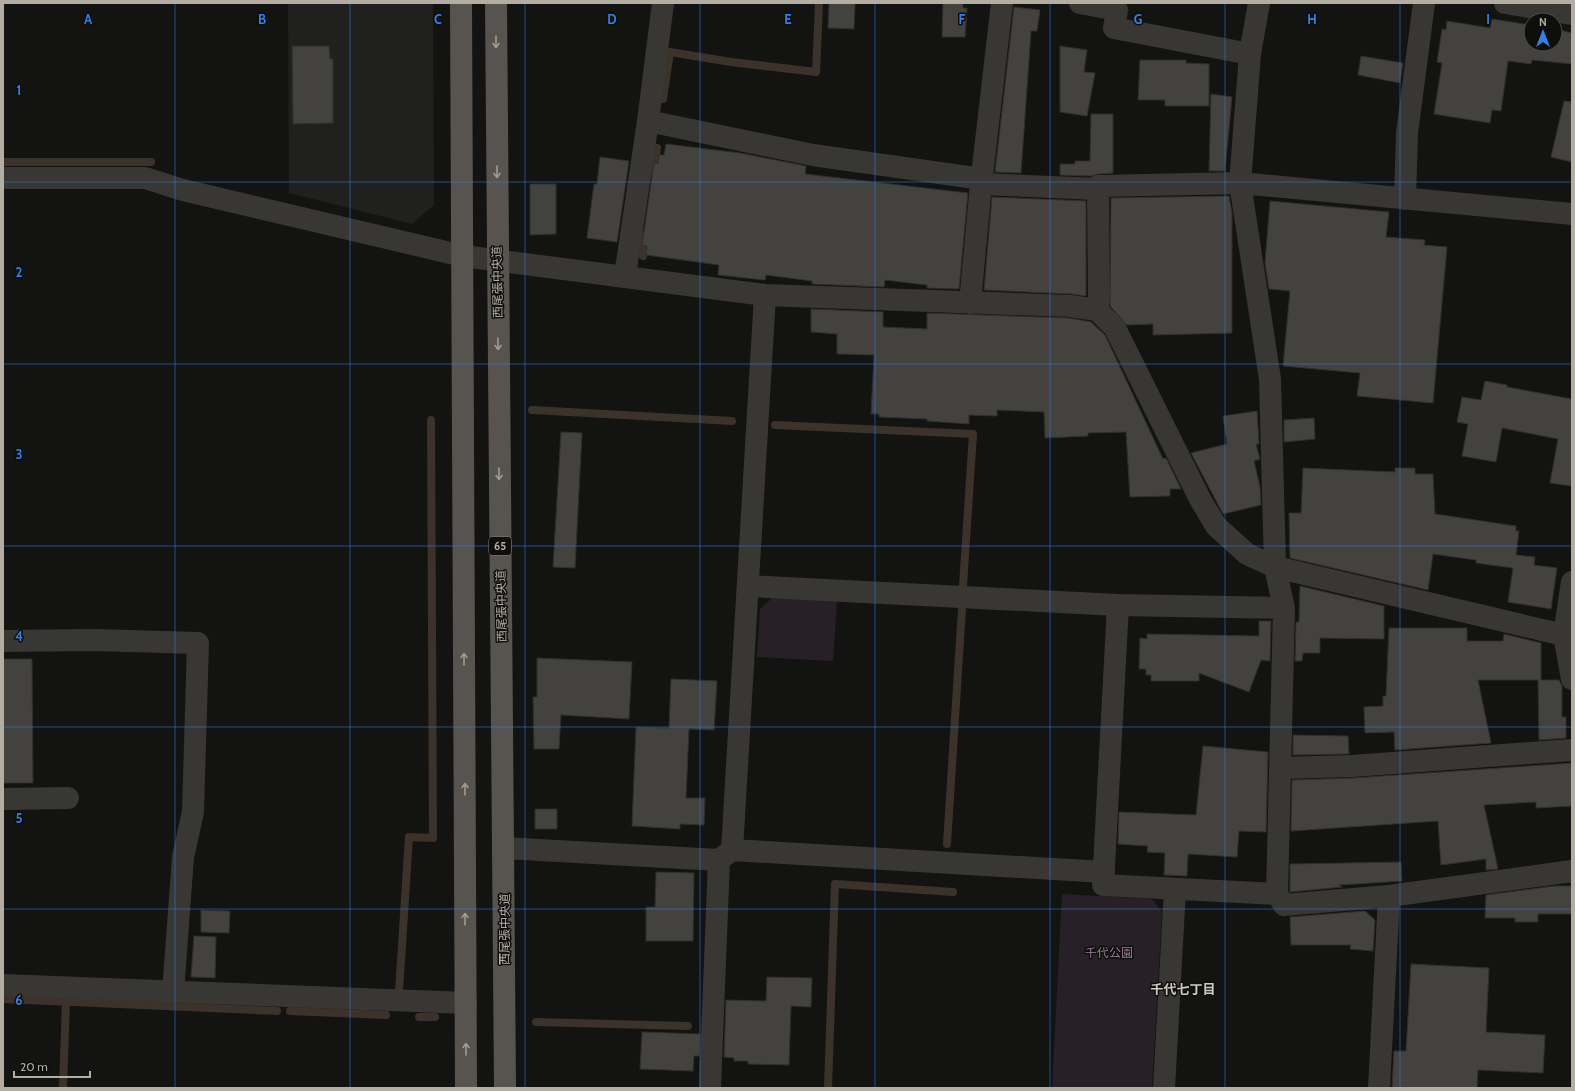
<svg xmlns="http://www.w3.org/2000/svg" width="1575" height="1091" viewBox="0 0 1575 1091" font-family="Cabin,'Noto Sans JP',sans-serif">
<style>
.built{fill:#20201e}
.green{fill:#282027}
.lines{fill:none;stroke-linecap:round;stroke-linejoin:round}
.stream{stroke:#3b322c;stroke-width:8}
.building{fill:#43423e;stroke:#2f2f2c}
.minor{stroke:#383733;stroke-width:22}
.major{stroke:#57544f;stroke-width:22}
.oneway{stroke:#a19b93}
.grid{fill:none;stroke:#3580e8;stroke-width:1;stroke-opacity:0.55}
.labels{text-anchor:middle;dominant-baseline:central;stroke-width:3;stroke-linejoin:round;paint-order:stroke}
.shield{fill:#0e0e0d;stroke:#827d77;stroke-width:1}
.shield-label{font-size:11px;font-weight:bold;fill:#b3ada4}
.street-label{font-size:12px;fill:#b3ada4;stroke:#0e0e0d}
.park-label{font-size:12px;fill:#9d7b9d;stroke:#0e0e0d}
.neighbourhood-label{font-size:13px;font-weight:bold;fill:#cfcbc4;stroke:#0e0e0d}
.grid-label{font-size:13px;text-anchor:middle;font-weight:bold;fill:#3580e8;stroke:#0e0e0d;stroke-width:3;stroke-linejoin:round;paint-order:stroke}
</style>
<rect width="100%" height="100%" fill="#131312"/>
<path class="built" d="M 288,3 L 433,3 L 434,205 L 412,224 L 289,193 Z"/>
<path class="green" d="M 773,597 L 837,601 L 833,661 L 757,657 L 760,609 Z
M 1062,894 L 1152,899 L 1162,912 L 1152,1088 L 1052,1088 Z"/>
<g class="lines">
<path class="stream" d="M 663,99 L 670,52 L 731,62 L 816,72 L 819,3
M 3,162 L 151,162
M 653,174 L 657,148
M 643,256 L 645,235
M 532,410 L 732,421
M 775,425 L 973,434 L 963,586
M 947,844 L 962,609
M 399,991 L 409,837 L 433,838 L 431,420
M 3,999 L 277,1011
M 290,1011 L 386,1015
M 419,1017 L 435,1017
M 536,1022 L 688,1026
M 63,1088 L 66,1002
M 828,1088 L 835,884 L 953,892"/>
</g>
<path class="building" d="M 829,3 L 855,3 L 854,29 L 828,28 Z
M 943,3 L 963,3 L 963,8 L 967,8 L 965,37 L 942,37 Z
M 1014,7 L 1040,10 L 1037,31 L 1031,31 L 1021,173 L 995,172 Z
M 1492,19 L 1531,25 L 1531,44 L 1555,44 L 1555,29 L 1572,33 L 1572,64 L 1532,60 L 1531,64 L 1508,61 L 1501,111 L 1492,110 L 1490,123 L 1434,114 L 1442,63 L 1437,62 L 1442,29 L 1446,30 L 1447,21 L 1490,28 Z
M 292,46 L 329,46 L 330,59 L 333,59 L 333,123 L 293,124 Z
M 1060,46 L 1087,50 L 1084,72 L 1095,73 L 1087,116 L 1060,112 Z
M 1361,56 L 1403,63 L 1400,83 L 1358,75 Z
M 1140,60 L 1186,60 L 1186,63 L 1209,64 L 1209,106 L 1165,106 L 1165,100 L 1138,100 Z
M 1211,94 L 1232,97 L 1225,171 L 1209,171 Z
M 1564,101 L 1572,102 L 1572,162 L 1551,157 Z
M 1091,114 L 1113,114 L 1113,173 L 1098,174 L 1091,176 L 1060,175 L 1060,164 L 1075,164 L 1075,161 L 1090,161 Z
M 666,144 L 740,153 L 806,166 L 805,174 L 968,193 L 959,289 L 927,288 L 927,285 L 885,280 L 884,287 L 812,284 L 812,281 L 766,275 L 765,280 L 718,275 L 719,265 L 646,255 L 647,246 L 642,245 L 654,163 L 658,164 L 659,155 L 664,155 Z
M 600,157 L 629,161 L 617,242 L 587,238 L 594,184 L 597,184 Z
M 530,184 L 556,184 L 556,234 L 530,235 Z
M 1229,196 L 1232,213 L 1232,333 L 1153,335 L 1153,324 L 1127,325 L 1110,306 L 1111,198 Z
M 992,197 L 1086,201 L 1086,296 L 1071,294 L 984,290 Z
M 1270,201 L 1389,212 L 1386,237 L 1425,240 L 1424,245 L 1447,247 L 1433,403 L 1357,396 L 1360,373 L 1283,366 L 1290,291 L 1269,289 L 1265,263 Z
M 811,309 L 883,312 L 883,327 L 927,329 L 927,313 L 1069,318 L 1091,322 L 1105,335 L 1163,459 L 1166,458 L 1181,489 L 1170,489 L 1170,496 L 1130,497 L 1126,432 L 1088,433 L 1088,436 L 1045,438 L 1044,412 L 997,410 L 997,416 L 969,415 L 969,424 L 927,421 L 927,419 L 879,417 L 879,414 L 871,414 L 874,355 L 837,354 L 837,334 L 811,332 Z
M 1485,381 L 1507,385 L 1507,387 L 1572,399 L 1572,486 L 1550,483 L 1558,439 L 1502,428 L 1496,462 L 1462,456 L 1468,424 L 1457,422 L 1462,397 L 1481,400 Z
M 1257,411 L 1259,444 L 1256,444 L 1260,459 L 1254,461 L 1260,487 L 1261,505 L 1223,514 L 1191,453 L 1227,444 L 1223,416 Z
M 1314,418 L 1315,439 L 1284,442 L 1284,420 Z
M 561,432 L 582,433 L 575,568 L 553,567 Z
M 1303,468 L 1395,472 L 1395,468 L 1415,468 L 1415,474 L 1433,474 L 1435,514 L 1516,526 L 1516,531 L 1519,531 L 1516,555 L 1535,557 L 1534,565 L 1557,568 L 1551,609 L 1508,602 L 1513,568 L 1476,563 L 1476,560 L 1433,554 L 1428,590 L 1290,558 L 1289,513 L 1301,513 Z
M 1300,586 L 1384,606 L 1384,639 L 1320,638 L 1320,653 L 1303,653 L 1302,661 L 1295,661 L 1296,622 L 1299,622 Z
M 1259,621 L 1271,621 L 1270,661 L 1261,660 L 1249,692 L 1199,673 L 1199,681 L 1151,681 L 1151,675 L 1146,675 L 1146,669 L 1139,669 L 1140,638 L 1147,639 L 1147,634 L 1259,636 Z
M 1389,628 L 1467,628 L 1467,641 L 1503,641 L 1504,634 L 1541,643 L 1541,680 L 1559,680 L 1562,686 L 1562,717 L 1566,717 L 1566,738 L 1539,740 L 1538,680 L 1478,680 L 1491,743 L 1395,750 L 1394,732 L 1365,733 L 1364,707 L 1383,706 L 1383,696 L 1386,696 Z
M 537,658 L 632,662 L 629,719 L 561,715 L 559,749 L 534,749 L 533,697 L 537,697 Z
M 3,659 L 32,659 L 33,783 L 3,783 Z
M 671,679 L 717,681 L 714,730 L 689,729 L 686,798 L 705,798 L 704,825 L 680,824 L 680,829 L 632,826 L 636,727 L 669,728 Z
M 1293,735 L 1348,736 L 1349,754 L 1293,755 Z
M 1203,746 L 1268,752 L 1266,832 L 1239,831 L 1237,857 L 1188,854 L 1187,876 L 1164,875 L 1165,853 L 1147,852 L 1148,846 L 1118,844 L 1119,812 L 1196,815 Z
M 1572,763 L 1572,806 L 1536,808 L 1536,802 L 1484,805 L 1498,869 L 1486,870 L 1486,859 L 1441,865 L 1438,821 L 1291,831 L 1292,780 L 1353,778 Z
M 535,809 L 557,809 L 557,829 L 535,829 Z
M 1401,862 L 1402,881 L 1339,885 L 1342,887 L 1290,892 L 1290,864 Z
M 656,872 L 694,873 L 693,941 L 646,941 L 646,907 L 655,907 Z
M 1554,886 L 1572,886 L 1572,914 L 1538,914 L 1538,922 L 1515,922 L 1515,918 L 1485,918 L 1486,895 Z
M 201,910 L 230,911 L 229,933 L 201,932 Z
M 1365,911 L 1375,920 L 1373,951 L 1350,949 L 1351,945 L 1291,945 L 1290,917 Z
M 194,936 L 216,937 L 215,978 L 191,977 Z
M 1411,964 L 1489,968 L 1486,1032 L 1545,1035 L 1543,1073 L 1478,1070 L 1477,1088 L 1392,1088 L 1394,1051 L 1406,1051 Z
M 767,977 L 812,978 L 811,1007 L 791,1006 L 789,1065 L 748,1064 L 748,1061 L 734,1061 L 734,1058 L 724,1057 L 726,1000 L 766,1001 Z
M 642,1032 L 700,1034 L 699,1056 L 694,1056 L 693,1071 L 640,1069 Z"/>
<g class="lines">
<path class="minor" d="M 1080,3 L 1117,10 L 1114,28 L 1250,54
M 1259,3 L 1250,54 L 1240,183 L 1270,379 L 1275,567 L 1284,608 L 1277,894 L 1284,905 L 1389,896 L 1572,871
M 1505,3 L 1572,14
M 648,121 L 813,155 L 982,179
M 3,178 L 145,178 L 183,190 L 463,256 L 765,295 L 1070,306 L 1097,310 L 1115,328 L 1200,499 L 1216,526 L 1247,554 L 1275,567 L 1572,637
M 981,184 L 1098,189 L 1098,186 L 1240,183 L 1572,214
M 1405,199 L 1407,133 L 1424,3
M 625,276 L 648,121 L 663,3
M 970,303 L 981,184 L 1002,3
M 1097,310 L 1099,299 L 1098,189
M 1572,582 L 1564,635 L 1572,679
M 748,586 L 1118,605 L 1284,608
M 1118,605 L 1103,885 L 1277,894
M 3,641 L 93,640 L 198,643 L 193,812 L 183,857 L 173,992
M 1280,768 L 1352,766 L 1572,750
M 3,799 L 68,798
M 503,848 L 719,860
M 732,850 L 765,295
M 3,985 L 466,1003
M 710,1088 L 719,860 L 732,850 L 1104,872
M 1164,1088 L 1175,889
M 1379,1088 L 1389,896"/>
<path class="major" d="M 461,3 L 466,1088
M 496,3 L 505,1088"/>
</g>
<defs><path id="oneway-shaft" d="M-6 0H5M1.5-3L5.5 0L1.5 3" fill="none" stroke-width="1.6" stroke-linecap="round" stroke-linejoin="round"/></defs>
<g class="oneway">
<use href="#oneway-shaft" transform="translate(496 42) rotate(90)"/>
<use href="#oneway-shaft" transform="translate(497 172) rotate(90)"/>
<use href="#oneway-shaft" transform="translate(498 344) rotate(89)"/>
<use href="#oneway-shaft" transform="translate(499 474) rotate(89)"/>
<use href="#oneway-shaft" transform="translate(464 659) rotate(-90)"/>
<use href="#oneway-shaft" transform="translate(465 789) rotate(-90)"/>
<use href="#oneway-shaft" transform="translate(465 919) rotate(-90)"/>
<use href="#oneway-shaft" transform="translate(466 1049) rotate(-90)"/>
</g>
<path class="grid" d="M 175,3 L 175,1088M 350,3 L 350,1088M 525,3 L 525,1088M 700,3 L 700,1088M 875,3 L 875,1088M 1050,3 L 1050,1088M 1225,3 L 1225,1088M 1400,3 L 1400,1088M 3,182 L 1572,182M 3,364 L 1572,364M 3,546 L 1572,546M 3,727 L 1572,727M 3,909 L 1572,909"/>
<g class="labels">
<rect class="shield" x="489" y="537" width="22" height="18" rx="3"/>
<g class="shield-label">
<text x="500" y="546">65</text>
</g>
<g class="street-label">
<text transform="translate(497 282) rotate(-91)">西尾張中央道</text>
<text transform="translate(501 606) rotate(-91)">西尾張中央道</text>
<text transform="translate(504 929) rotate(-90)">西尾張中央道</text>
</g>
<g class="park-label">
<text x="1109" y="952">千代公園</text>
</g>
<g class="neighbourhood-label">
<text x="1183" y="989">千代七丁目</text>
</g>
</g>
<g class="grid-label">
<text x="88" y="24">A</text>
<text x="262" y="24">B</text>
<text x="438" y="24">C</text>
<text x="612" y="24">D</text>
<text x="788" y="24">E</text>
<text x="962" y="24">F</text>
<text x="1138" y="24">G</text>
<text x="1312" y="24">H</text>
<text x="1488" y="24">I</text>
<text x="19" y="95">1</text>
<text x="19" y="277">2</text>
<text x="19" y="459">3</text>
<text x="19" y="641">4</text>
<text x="19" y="823">5</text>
<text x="19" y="1005">6</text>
</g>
<rect width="1575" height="1091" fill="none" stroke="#b3ada4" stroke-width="8"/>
<g transform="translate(1543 32)"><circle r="19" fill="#0e0e0d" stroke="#504e49"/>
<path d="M0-3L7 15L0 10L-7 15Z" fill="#3580e8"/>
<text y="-6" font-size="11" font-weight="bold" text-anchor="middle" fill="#b3ada4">N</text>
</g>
<path d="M14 1071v6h76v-6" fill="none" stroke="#b3ada4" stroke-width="2"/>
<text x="20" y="1071" font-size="12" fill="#b3ada4" stroke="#0e0e0d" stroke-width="3" paint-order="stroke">20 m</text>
</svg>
